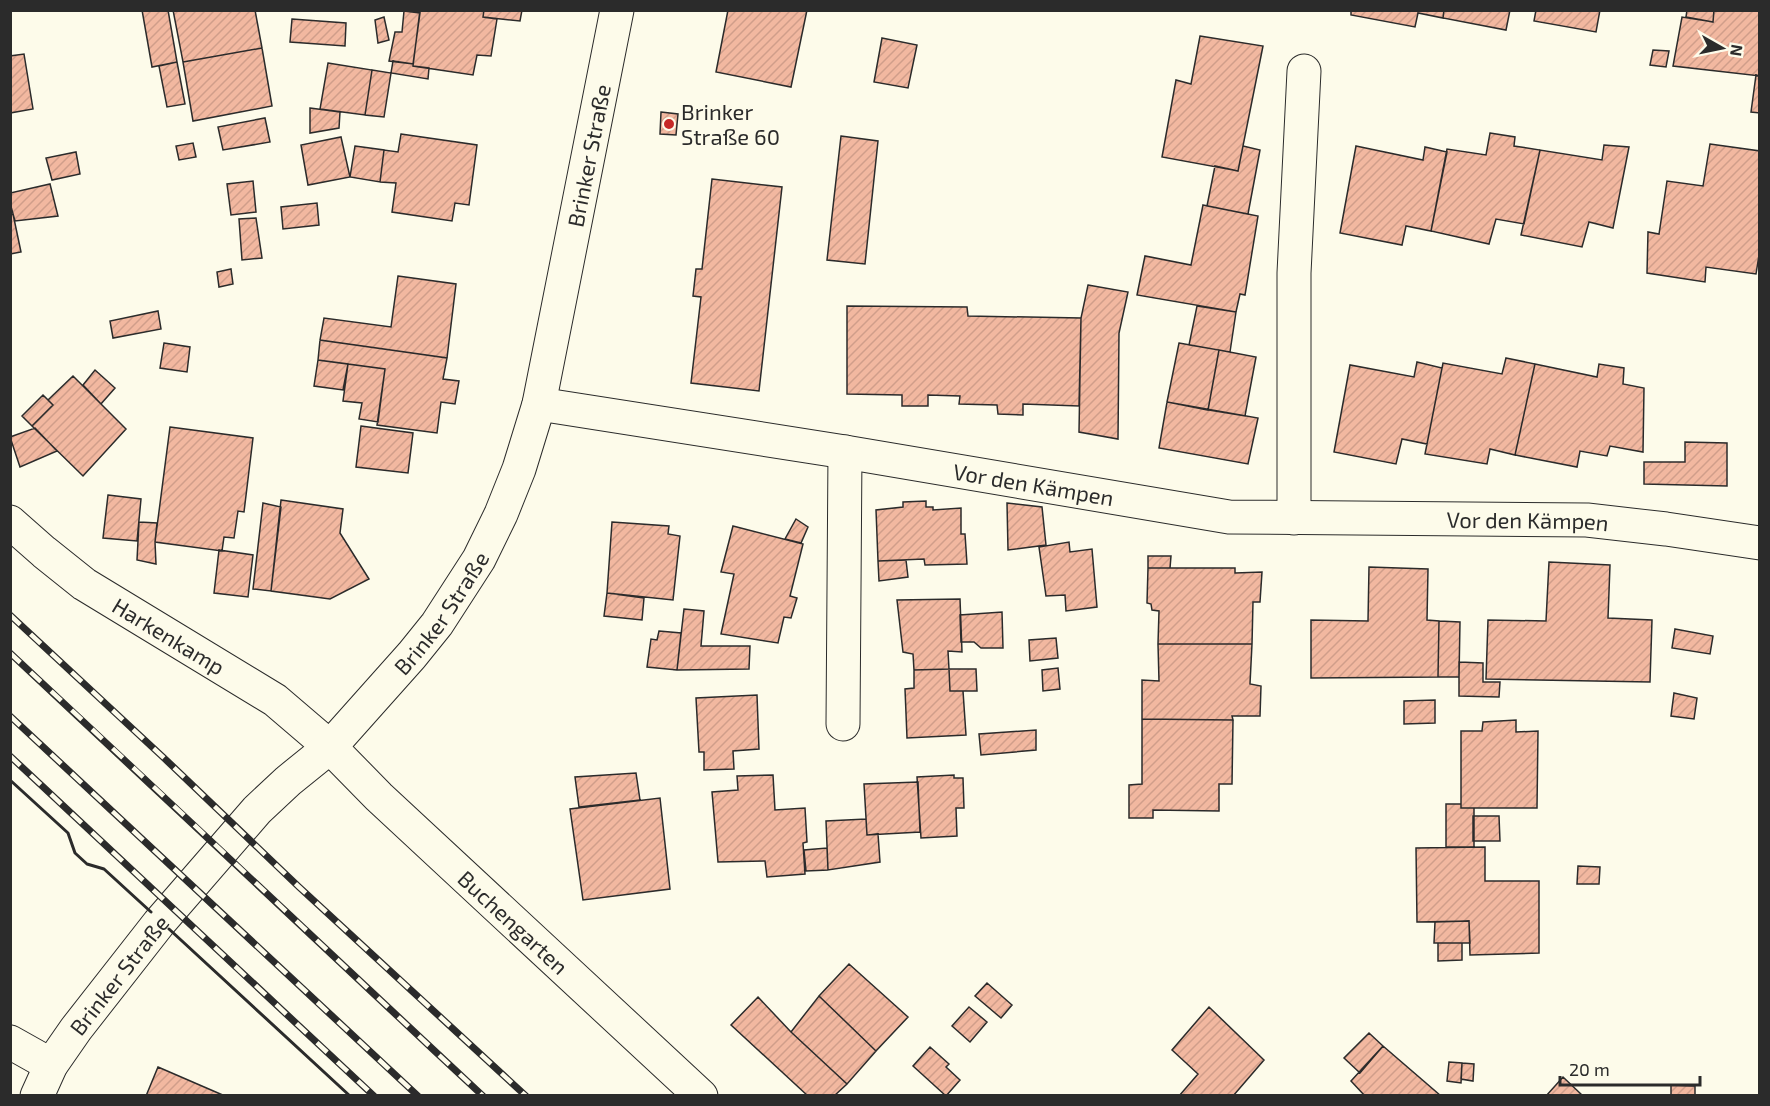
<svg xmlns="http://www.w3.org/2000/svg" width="1770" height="1106" viewBox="0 0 1770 1106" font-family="'Exo 2',sans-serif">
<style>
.building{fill:url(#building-hatch);stroke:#2b2b2b;stroke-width:1.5}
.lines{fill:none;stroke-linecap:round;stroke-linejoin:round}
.minor-casing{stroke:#2b2b2b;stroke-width:35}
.minor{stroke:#fdfbea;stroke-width:33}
.rail-casing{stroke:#2b2b2b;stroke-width:7}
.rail{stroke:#fdfbea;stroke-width:4.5;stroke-dasharray:14;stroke-linecap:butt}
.wall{stroke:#2b2b2b;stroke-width:3}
.poi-dot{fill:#c62828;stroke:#fdfbea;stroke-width:2}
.labels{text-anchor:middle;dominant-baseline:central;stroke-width:4.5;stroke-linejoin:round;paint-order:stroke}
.poi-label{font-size:22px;fill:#2b2b2b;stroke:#fdfbea;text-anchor:start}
.street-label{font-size:22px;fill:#2b2b2b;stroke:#fdfbea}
</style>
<defs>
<pattern id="building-hatch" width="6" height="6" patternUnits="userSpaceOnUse" patternTransform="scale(1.5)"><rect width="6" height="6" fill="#f2b8a0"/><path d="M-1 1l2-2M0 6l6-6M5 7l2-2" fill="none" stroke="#d09e8a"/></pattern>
</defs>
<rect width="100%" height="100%" fill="#fdfbea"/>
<path class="building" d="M 142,10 L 168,10 L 177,62 L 152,67 Z
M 173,10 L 255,10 L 262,48 L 183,62 Z
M 420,10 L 484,10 L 483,17 L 497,19 L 491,56 L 477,55 L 473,75 L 413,66 Z
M 484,10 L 522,10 L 520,21 L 483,17 Z
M 728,10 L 807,10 L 791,87 L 716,72 Z
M 1351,10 L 1444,10 L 1443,18 L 1418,13 L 1415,27 L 1351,15 Z
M 1444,10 L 1510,10 L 1506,30 L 1443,18 Z
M 1536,10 L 1600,10 L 1596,32 L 1534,21 Z
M 1687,10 L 1714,10 L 1713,22 L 1686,17 Z
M 1714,10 L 1760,10 L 1760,76 L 1673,66 L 1682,17 L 1713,22 Z
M 404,11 L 420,13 L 413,64 L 389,61 L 395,32 L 402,32 Z
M 384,17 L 389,40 L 378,43 L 375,20 Z
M 292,19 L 346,23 L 345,46 L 290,42 Z
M 1200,36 L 1263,46 L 1238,171 L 1162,157 L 1176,80 L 1191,84 Z
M 882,38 L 917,45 L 908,88 L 874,82 Z
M 262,48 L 272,106 L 193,121 L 183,62 Z
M 1653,50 L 1669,51 L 1666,67 L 1650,65 Z
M 24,54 L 33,109 L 10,113 L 10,56 Z
M 393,61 L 413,64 L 413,66 L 429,68 L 428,79 L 391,73 Z
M 177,62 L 185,104 L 167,107 L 159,66 Z
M 328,63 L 372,70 L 365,115 L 320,109 Z
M 372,70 L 391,73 L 384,117 L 365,115 Z
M 1756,75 L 1760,76 L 1760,113 L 1751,112 Z
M 310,108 L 340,112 L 339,128 L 310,133 Z
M 661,112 L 678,114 L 676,135 L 660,134 Z
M 265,118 L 270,142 L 223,150 L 218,127 Z
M 1490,133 L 1515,137 L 1514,146 L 1540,150 L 1524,224 L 1496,219 L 1489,244 L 1431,231 L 1447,149 L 1486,155 Z
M 401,134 L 477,145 L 469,205 L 455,203 L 452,221 L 392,212 L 396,183 L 380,182 L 384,150 L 398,152 Z
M 841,136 L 878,141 L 865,264 L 827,260 Z
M 341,137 L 350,177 L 308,185 L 301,145 Z
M 193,143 L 196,157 L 179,160 L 176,146 Z
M 1710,144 L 1760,151 L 1760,249 L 1756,274 L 1706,267 L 1705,282 L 1647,273 L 1648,232 L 1659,234 L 1667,181 L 1703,186 Z
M 1604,145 L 1629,147 L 1613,228 L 1589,222 L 1582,247 L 1521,235 L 1540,150 L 1602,160 Z
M 355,146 L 384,150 L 380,182 L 350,177 Z
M 1243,146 L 1260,150 L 1248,214 L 1207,206 L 1215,166 L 1238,171 Z
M 1356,146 L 1423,160 L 1425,147 L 1447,152 L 1431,231 L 1406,226 L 1402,245 L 1340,233 Z
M 76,152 L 80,174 L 52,180 L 46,158 Z
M 712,179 L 782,187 L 759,391 L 691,383 L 701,297 L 693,296 L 696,269 L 702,269 Z
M 253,181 L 256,212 L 231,215 L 227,184 Z
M 50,184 L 58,216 L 15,221 L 10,203 L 10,193 Z
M 317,203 L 319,225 L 283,229 L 281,207 Z
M 1203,205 L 1258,216 L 1245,295 L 1240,294 L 1236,312 L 1137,295 L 1145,256 L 1191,265 Z
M 13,214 L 21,252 L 10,254 L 10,215 Z
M 256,218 L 262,258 L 242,260 L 239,219 Z
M 231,269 L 233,284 L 219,287 L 217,272 Z
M 398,276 L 456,284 L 447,358 L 320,340 L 324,318 L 391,327 Z
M 1088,285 L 1128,292 L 1119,333 L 1118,439 L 1079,432 L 1081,318 Z
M 847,306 L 967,307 L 968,316 L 1081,318 L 1079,406 L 1023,404 L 1023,415 L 998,414 L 997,405 L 959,404 L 960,396 L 928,395 L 928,406 L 902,406 L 902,395 L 847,394 Z
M 1197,306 L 1236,312 L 1230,352 L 1189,345 Z
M 158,311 L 161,329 L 113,338 L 110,321 Z
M 320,340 L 447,358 L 443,379 L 459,381 L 455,404 L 441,402 L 437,433 L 377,425 L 385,369 L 318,360 Z
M 164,343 L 190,347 L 187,372 L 160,368 Z
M 1179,343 L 1219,350 L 1208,410 L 1167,402 Z
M 1219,350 L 1256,357 L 1245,416 L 1208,410 Z
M 1506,358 L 1535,364 L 1515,455 L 1490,449 L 1487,464 L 1425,454 L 1443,363 L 1502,374 Z
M 318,360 L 348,364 L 343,390 L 314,386 Z
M 1417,362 L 1442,368 L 1427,444 L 1402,439 L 1396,464 L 1334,452 L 1350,365 L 1414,377 Z
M 348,364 L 385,369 L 378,422 L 359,419 L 362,403 L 343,401 Z
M 1535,364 L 1597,377 L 1599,364 L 1624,368 L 1623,384 L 1644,388 L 1643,452 L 1610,446 L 1607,456 L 1580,451 L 1577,467 L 1515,455 Z
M 95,370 L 115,388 L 101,404 L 83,385 Z
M 73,376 L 126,429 L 83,476 L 32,426 L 53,405 L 48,400 Z
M 43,395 L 53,405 L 32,426 L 22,416 Z
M 1167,402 L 1258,418 L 1248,464 L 1159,448 Z
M 361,426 L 413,433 L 408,473 L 356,467 Z
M 170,427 L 253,438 L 244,512 L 238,511 L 234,538 L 224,537 L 222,551 L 155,542 Z
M 35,428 L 57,451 L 20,467 L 10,437 Z
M 1685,442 L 1727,443 L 1727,486 L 1644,484 L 1644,462 L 1685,462 Z
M 108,495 L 141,499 L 137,541 L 103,538 Z
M 281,500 L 343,509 L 340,533 L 369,579 L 330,599 L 271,591 Z
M 926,501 L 926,507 L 933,507 L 933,510 L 961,508 L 961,534 L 965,534 L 967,564 L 925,565 L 924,559 L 878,561 L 876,510 L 903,507 L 903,502 Z
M 263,503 L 281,507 L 271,591 L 253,589 Z
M 1007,503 L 1042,507 L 1046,545 L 1008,550 Z
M 796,519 L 808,527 L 801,543 L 785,539 Z
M 139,522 L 157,523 L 155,542 L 156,564 L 137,560 Z
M 612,522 L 669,526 L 668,534 L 680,536 L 673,600 L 607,593 Z
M 733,526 L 803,544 L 790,596 L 797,598 L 791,618 L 784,617 L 778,643 L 721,634 L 734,574 L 721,572 Z
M 1069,542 L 1070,552 L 1092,549 L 1097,607 L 1066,611 L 1065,595 L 1046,596 L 1039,547 Z
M 219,550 L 253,555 L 248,597 L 214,593 Z
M 1148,556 L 1171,556 L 1170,568 L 1148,568 Z
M 906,560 L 908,577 L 879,581 L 878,561 Z
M 1549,562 L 1610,565 L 1608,618 L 1652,620 L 1650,682 L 1486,679 L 1488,620 L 1546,621 Z
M 1369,567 L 1428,569 L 1427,620 L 1439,621 L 1438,677 L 1311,678 L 1311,620 L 1368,621 Z
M 1148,568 L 1235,568 L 1235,573 L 1262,572 L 1260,602 L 1253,602 L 1252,644 L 1158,644 L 1159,611 L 1152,610 L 1151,604 L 1147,603 Z
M 607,593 L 644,598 L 642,620 L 604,616 Z
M 960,599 L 962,652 L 948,651 L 949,669 L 914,670 L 913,654 L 903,652 L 897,600 Z
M 684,609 L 704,611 L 701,646 L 750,646 L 749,669 L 677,670 Z
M 1002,612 L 1003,648 L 981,648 L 974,642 L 961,642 L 960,615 Z
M 1439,621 L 1460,622 L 1459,677 L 1438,677 Z
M 1675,629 L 1713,636 L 1710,654 L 1672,648 Z
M 659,631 L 681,633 L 677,670 L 647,667 L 651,639 L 657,640 Z
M 1056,638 L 1058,658 L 1030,661 L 1029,640 Z
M 1158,644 L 1252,644 L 1250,684 L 1261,686 L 1260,716 L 1232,716 L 1233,720 L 1142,719 L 1142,680 L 1159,681 Z
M 1459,662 L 1483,663 L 1483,682 L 1500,682 L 1499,697 L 1459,696 Z
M 1058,668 L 1060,689 L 1043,691 L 1042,670 Z
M 949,669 L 950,691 L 963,691 L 966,735 L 907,738 L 905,689 L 914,688 L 914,670 Z
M 949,669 L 976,669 L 977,691 L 950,691 Z
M 1674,693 L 1697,698 L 1694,719 L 1671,716 Z
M 757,695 L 759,749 L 733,751 L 734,769 L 704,770 L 704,752 L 699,752 L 696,698 Z
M 1435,700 L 1435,723 L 1404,724 L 1404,701 Z
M 1142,719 L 1233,720 L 1232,784 L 1219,784 L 1219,811 L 1153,810 L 1153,818 L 1129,818 L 1129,785 L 1142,784 Z
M 1516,720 L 1516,732 L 1538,731 L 1537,808 L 1461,808 L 1461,731 L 1482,731 L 1483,722 Z
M 1036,730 L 1036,750 L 981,755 L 979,734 Z
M 636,773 L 640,800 L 579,807 L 575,777 Z
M 773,775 L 775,810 L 805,808 L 807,842 L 803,843 L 805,874 L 767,877 L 765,861 L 718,862 L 712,792 L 738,790 L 737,776 Z
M 954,775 L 954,778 L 963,778 L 964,808 L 956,808 L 957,836 L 921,838 L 917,777 Z
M 918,782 L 920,832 L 867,835 L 864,784 Z
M 660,798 L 670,889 L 583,900 L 570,809 Z
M 1446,804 L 1461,804 L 1461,808 L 1474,808 L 1474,847 L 1446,847 Z
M 1473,816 L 1499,816 L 1500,841 L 1473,841 Z
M 866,819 L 867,835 L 878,834 L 880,862 L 828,870 L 826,821 Z
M 1485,847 L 1485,881 L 1539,881 L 1539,953 L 1470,955 L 1469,921 L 1417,922 L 1416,848 Z
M 827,848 L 828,870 L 806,871 L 804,850 Z
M 1578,866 L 1600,867 L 1599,884 L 1577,884 Z
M 1469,921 L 1470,943 L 1434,943 L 1435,922 Z
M 1438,943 L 1462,943 L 1462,960 L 1438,961 Z
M 849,964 L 908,1017 L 876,1051 L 819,996 Z
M 987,983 L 1012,1005 L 1001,1018 L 975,996 Z
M 819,996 L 876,1051 L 847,1084 L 791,1032 Z
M 758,997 L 791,1032 L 847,1084 L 834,1096 L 808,1096 L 731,1025 Z
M 969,1007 L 987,1022 L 970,1042 L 952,1026 Z
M 1209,1007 L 1264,1060 L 1233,1096 L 1179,1096 L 1198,1074 L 1172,1050 Z
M 1369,1033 L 1383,1046 L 1360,1073 L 1344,1058 Z
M 1383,1046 L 1441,1096 L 1365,1096 L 1351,1081 Z
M 930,1047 L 949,1064 L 946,1067 L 960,1080 L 946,1096 L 913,1066 Z
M 1449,1062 L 1462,1063 L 1461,1083 L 1447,1081 Z
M 1462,1063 L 1474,1064 L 1473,1081 L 1461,1079 Z
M 158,1067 L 225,1096 L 146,1096 Z
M 1563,1077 L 1583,1096 L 1546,1096 Z
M 1671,1085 L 1695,1086 L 1695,1096 L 1671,1096 Z"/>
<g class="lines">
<defs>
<g id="minor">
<path id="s1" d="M 539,404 L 845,452 L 1229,517 L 1587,520 L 1666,529 L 1760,543"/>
<path d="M 1294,518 L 1294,273 L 1304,71"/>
<path id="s2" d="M 10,522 L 44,552 L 84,584 L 275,700 L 330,747 L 379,797 L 701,1096"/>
<path d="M 843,724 L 845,452"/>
<path d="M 10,1042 L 51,1065"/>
<path id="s3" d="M 37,1096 L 51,1065 L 76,1029 L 159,923 L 257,810 L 288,781 L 330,747 L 412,655 L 437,624 L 479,559 L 501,514 L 519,469 L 539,404 L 617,10"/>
</g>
</defs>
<use href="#minor" class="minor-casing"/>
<use href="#minor" class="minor"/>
<defs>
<path id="rail" d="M 10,615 L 164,758 L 299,887 L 526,1096
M 10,653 C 169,800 325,949 483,1096
M 10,716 L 418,1096
M 10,756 L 374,1096"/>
</defs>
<use href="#rail" class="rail-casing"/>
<use href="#rail" class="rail"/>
<path class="wall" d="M 10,780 L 68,833 L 75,853 L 87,864 L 104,869 L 151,912
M 169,929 L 350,1096"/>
</g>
<circle class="poi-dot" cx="669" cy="124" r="6"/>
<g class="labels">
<g class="poi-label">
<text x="681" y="111">Brinker<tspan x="681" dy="25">Straße 60</tspan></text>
</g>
<g class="street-label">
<text stroke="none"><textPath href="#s3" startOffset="1119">Brinker Straße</textPath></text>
<text stroke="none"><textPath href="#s1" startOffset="501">Vor den Kämpen</textPath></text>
<text stroke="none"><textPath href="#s1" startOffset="998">Vor den Kämpen</textPath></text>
<text stroke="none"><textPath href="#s3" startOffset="633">Brinker Straße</textPath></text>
<text stroke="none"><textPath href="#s2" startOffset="196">Harkenkamp</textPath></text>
<text stroke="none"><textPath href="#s2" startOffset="646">Buchengarten</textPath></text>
<text stroke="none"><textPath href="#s3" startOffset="147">Brinker Straße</textPath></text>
</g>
</g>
<rect width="1770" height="1106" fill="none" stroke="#2b2b2b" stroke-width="24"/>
<g transform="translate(1722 48) rotate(99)" stroke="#fdfbea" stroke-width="4.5" paint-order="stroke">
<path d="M0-4.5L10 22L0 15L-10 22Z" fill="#2b2b2b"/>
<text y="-9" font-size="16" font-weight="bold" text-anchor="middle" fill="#2b2b2b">N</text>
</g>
<path d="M1560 1076v9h140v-9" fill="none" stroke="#2b2b2b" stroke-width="3"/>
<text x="1569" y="1076" font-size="18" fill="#2b2b2b" stroke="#fdfbea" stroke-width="4.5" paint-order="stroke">20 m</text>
</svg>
